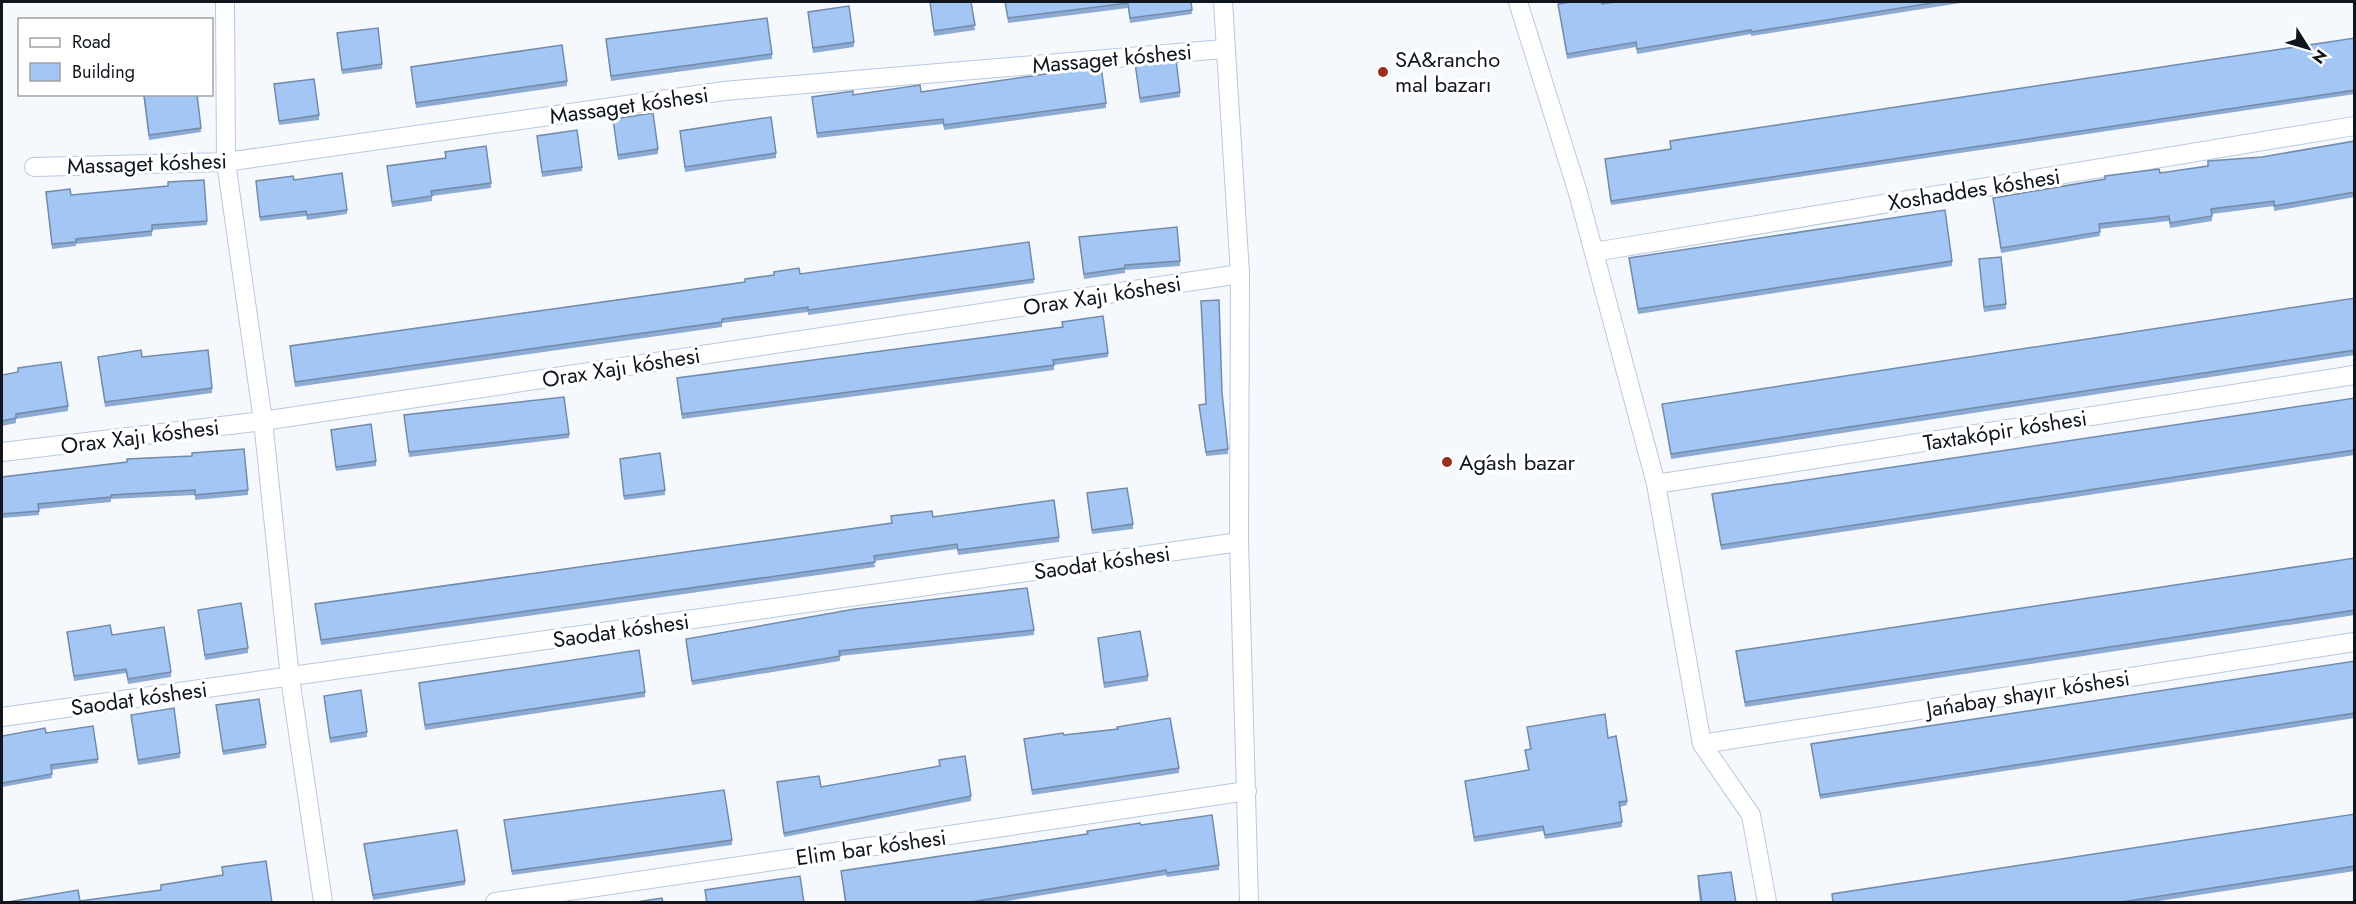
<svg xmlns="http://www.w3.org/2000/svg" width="2356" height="904" viewBox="0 0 2356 904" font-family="Jost,sans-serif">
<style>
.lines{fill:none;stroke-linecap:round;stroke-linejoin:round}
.street-casing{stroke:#b8c8df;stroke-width:20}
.street{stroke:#fff;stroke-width:18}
.wall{fill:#8caad2}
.building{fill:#a3c6f4;stroke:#728bab;stroke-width:1.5}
.poi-dot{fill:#99301e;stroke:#fff;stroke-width:2}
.labels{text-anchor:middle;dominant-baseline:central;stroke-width:6;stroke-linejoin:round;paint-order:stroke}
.street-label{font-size:22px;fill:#10161e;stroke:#fff}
.poi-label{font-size:22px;fill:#10161e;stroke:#fff;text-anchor:start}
</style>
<rect width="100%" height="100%" fill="#f5f8fd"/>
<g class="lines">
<defs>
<path id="street" d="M 225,2 L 226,162 L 263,421 L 290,678 L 323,902
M 1223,2 L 1240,274 L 1239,542 L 1249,902
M 1518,2 L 1578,193 L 1656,484 L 1702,744 L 1751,815 L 1767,902
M 34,167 L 226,162 L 724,91 L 1224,49
M 1594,252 L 2354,126
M 2,452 L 263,421 L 1240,274
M 1656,484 L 2354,375
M 2,717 L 1239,542
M 1702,744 L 2354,642
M 495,902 L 1247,791"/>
</defs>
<use href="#street" class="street-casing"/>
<use href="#street" class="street"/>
</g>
<path class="wall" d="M 930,2 L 971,2 L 975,30 L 934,36 Z
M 1005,2 L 1191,2 L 1192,14 L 1130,23 L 1128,8 L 1008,23 Z
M 1615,2 L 1967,2 L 1751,36 L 1751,34 L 1637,54 L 1636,47 L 1567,59 L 1558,4 L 1602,4 Z
M 808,12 L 854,42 L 854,47 L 813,53 Z
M 337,33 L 382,64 L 382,69 L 342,74 Z
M 2355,38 L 2355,94 L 1611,205 L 1605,159 L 1670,149 L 1670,141 Z
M 606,39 L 772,54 L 772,59 L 611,81 Z
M 1135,63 L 1180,92 L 1180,97 L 1140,103 Z
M 411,67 L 567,81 L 567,86 L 416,108 Z
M 274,84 L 319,115 L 319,120 L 279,125 Z
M 921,92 L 1106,103 L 1106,108 L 944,130 L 943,124 L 817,138 L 812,97 Z
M 143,94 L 197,94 L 201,132 L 149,140 Z
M 613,119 L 658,149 L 658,154 L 618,160 Z
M 680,131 L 776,153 L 776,158 L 685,172 Z
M 537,136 L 582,167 L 582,171 L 542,177 Z
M 2355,141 L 2355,197 L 2274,211 L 2274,206 L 2212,214 L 2212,221 L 2170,228 L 2169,221 L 2099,229 L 2100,236 L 2001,253 L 1993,198 L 2208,166 L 2208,161 L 2262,157 Z
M 445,152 L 491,183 L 491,188 L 432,196 L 432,201 L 392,207 L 387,166 L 445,158 Z
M 294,180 L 347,210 L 347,214 L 307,220 L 306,216 L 260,221 L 256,181 Z
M 46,192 L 71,195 L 207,221 L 207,225 L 152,230 L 152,236 L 76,244 L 76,246 L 52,249 Z
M 1079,237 L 1180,261 L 1180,266 L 1125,270 L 1125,273 L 1084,279 Z
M 1629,258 L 1952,261 L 1952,266 L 1638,314 Z
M 1979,259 L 2006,304 L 2006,309 L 1984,312 Z
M 800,274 L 1034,279 L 1034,283 L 808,315 L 808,312 L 722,323 L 722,327 L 295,387 L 290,346 Z
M 2355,298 L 2355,355 L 1671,459 L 1662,404 Z
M 1062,322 L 1108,353 L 1108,357 L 1054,365 L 1054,370 L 682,419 L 677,378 L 1062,327 Z
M 98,357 L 142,357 L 212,388 L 212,393 L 105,407 Z
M 18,368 L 68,406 L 68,411 L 16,419 L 16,423 L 2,426 L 2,375 L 18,372 Z
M 2355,398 L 2355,455 L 1721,550 L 1712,494 Z
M 1206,404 L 1228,449 L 1228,454 L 1206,456 L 1199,405 Z
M 404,415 L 569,434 L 569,438 L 409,457 Z
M 331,430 L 376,461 L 376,466 L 336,471 Z
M 620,459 L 665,490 L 665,495 L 624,500 Z
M 2,477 L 248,490 L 248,495 L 195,500 L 195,495 L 111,499 L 111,502 L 39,509 L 39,515 L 2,518 Z
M 1087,493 L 1133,524 L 1133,529 L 1092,534 Z
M 891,516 L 933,517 L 1059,537 L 1059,542 L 958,555 L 957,549 L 874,561 L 875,567 L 321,645 L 315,604 L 891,523 Z
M 2355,558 L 2355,615 L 1745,707 L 1736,651 Z
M 198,610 L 248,648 L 248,653 L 205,660 Z
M 1034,630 L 1034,635 L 840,656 L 840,661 L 692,685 L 686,643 L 686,639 Z
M 67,632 L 112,635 L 171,672 L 171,677 L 128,684 L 126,673 L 74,681 Z
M 1098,638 L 1148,676 L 1148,681 L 1104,688 Z
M 2355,661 L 2355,718 L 1820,799 L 1811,744 Z
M 419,683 L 645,692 L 645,697 L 425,730 Z
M 324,696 L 367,732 L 367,737 L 330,743 Z
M 216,705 L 266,744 L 266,748 L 223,755 Z
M 131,715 L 180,753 L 180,758 L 138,765 Z
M 1527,727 L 1608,738 L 1627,801 L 1627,805 L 1620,807 L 1622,827 L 1545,839 L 1543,831 L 1474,842 L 1465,781 L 1528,770 L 1525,750 L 1530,749 Z
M 46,733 L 98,759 L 98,763 L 51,770 L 52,778 L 2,787 L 2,736 Z
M 1064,735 L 1179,768 L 1179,773 L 1032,795 L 1024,739 Z
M 939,760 L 971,796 L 971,801 L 784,837 L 777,782 L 821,787 L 939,767 Z
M 2355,814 L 2355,871 L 2146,903 L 1833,903 L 1832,898 L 1832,894 Z
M 504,820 L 732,840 L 732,845 L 512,875 Z
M 1141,825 L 1219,865 L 1219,870 L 1167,877 L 1166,875 L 995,903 L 845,903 L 841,871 Z
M 364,844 L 465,881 L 465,885 L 373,900 Z
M 1698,876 L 1736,903 L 1700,903 L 1698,885 Z"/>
<path class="building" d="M 930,2 L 971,2 L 975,25 L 934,31 Z
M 1005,2 L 1191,2 L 1192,10 L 1130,18 L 1128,3 L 1008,18 Z
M 1570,2 L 1601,2 L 1602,4 L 1615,2 L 1938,2 L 1751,32 L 1751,30 L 1637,49 L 1636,42 L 1567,54 L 1558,4 Z
M 849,6 L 854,42 L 813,48 L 808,12 Z
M 767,18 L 772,54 L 611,76 L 606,39 Z
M 378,28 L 382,64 L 342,70 L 337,33 Z
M 2355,38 L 2355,90 L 1611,201 L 1605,159 L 1671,149 L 1670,141 Z
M 562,45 L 567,81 L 416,103 L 411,67 Z
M 1176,60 L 1180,92 L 1140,98 L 1135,63 Z
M 1101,66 L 1106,103 L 944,125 L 943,119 L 817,133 L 812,97 L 853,91 L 853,95 L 920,85 L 921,92 Z
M 314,79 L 319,115 L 279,121 L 274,84 Z
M 144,94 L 197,94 L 201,128 L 149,135 Z
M 653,113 L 658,149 L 618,155 L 613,119 Z
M 771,117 L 776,153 L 685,167 L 680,131 Z
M 577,130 L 582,167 L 542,172 L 537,136 Z
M 2355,141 L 2355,192 L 2274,206 L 2274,201 L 2211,209 L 2212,216 L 2170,223 L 2169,216 L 2099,224 L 2100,232 L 2001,248 L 1993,198 L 2105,179 L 2105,176 L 2159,169 L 2160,173 L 2208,166 L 2208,161 L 2262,157 Z
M 486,146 L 491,183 L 431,191 L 432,196 L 392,202 L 387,166 L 446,158 L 445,152 Z
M 342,173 L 347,210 L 307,215 L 306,211 L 260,217 L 256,181 L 293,176 L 294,180 Z
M 204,180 L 207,221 L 152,225 L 152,231 L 76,239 L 76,242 L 52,244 L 46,192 L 70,189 L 71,195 L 168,186 L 168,182 Z
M 1945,210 L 1952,261 L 1638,309 L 1629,258 Z
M 1177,227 L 1180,261 L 1125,265 L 1125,268 L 1084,274 L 1079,237 Z
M 1029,242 L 1034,279 L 808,310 L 808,307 L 722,319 L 722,322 L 295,382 L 290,346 L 745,282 L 745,279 L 774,275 L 774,272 L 799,268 L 800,274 Z
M 2001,257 L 2006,304 L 1984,307 L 1979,259 Z
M 2355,298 L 2355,350 L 1671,454 L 1662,404 Z
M 1219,300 L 1222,393 L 1228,449 L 1206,452 L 1199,405 L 1206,404 L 1201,301 Z
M 1103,316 L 1108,353 L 1053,360 L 1054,365 L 682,414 L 677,378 L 1063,327 L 1062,322 Z
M 141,350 L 142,357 L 208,350 L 212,388 L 105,402 L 98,357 Z
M 61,362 L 68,406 L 16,414 L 16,418 L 2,421 L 2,375 L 18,372 L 18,368 Z
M 564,397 L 569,434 L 409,452 L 404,415 Z
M 2355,398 L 2355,450 L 1721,545 L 1712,494 Z
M 371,424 L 376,461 L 336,467 L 331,430 Z
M 244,449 L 248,490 L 195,495 L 195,490 L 111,495 L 111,497 L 38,504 L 39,511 L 2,514 L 2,477 L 127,462 L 127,459 L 192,456 L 192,453 Z
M 660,453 L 665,490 L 624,496 L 620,459 Z
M 1127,488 L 1133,524 L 1092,530 L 1087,493 Z
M 1054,500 L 1059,537 L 958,550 L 957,544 L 874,556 L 875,562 L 321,640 L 315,604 L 892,523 L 891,516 L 932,511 L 933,517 Z
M 2355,558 L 2355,610 L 1745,702 L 1736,651 Z
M 1027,588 L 1034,630 L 839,651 L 840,656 L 692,681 L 686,639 L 855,609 Z
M 241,603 L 248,648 L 205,655 L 198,610 Z
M 110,625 L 112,635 L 164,627 L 171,672 L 128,679 L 126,669 L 74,676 L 67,632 Z
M 1140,631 L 1148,676 L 1104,683 L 1098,638 Z
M 639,650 L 645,692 L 425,725 L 419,683 Z
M 2355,661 L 2355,713 L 1820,795 L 1811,744 Z
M 361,690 L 367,732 L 330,738 L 324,696 Z
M 259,699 L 266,744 L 223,751 L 216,705 Z
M 174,708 L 180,753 L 138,760 L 131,715 Z
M 1605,714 L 1608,738 L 1616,736 L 1627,801 L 1619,802 L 1622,822 L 1545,835 L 1543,826 L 1474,837 L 1465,781 L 1529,770 L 1525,750 L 1531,749 L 1527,727 Z
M 1170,718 L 1179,768 L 1032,790 L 1024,739 L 1063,733 L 1064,735 L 1118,729 L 1117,727 Z
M 93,726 L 98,759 L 51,765 L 52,774 L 2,783 L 2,736 L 45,728 L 46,733 Z
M 965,756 L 971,796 L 784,833 L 777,782 L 819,776 L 821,787 L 940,766 L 939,760 Z
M 724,790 L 732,840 L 512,871 L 504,820 Z
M 2355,814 L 2355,866 L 2115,903 L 1833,903 L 1832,894 Z
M 1212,815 L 1219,865 L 1167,873 L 1166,870 L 965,903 L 846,903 L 841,871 L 1088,834 L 1087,831 L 1140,823 L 1141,825 Z
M 457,830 L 465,881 L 373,895 L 364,844 Z
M 266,861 L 272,903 L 2,903 L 78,890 L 80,901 L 161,890 L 161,885 L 223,875 L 222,867 Z
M 1731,872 L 1736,903 L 1702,903 L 1698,876 Z
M 800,876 L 804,903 L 707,903 L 705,890 Z
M 662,898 L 663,903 L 630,903 Z"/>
<g class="poi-dot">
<circle cx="1383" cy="72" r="6"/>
<circle cx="1447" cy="462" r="6"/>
</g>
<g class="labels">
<g class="street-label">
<text transform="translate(1112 58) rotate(-5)">Massaget kóshesi</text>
<text transform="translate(629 105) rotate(-8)">Massaget kóshesi</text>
<text transform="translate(147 163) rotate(-2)">Massaget kóshesi</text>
<text transform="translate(1974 189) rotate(-9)">Xoshaddes kóshesi</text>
<text transform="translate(1102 295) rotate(-9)">Orax Xajı kóshesi</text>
<text transform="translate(621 367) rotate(-9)">Orax Xajı kóshesi</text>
<text transform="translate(2005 430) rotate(-9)">Taxtakópir kóshesi</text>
<text transform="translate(140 436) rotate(-7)">Orax Xajı kóshesi</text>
<text transform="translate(1102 562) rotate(-8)">Saodat kóshesi</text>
<text transform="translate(621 630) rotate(-8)">Saodat kóshesi</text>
<text transform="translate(2028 693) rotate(-9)">Jańabay shayır kóshesi</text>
<text transform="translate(139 698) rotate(-8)">Saodat kóshesi</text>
<text transform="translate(871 847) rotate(-8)">Elim bar kóshesi</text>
</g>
<g class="poi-label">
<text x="1395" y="59">SA&amp;rancho<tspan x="1395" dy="25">mal bazarı</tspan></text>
<text x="1459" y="462">Aǵash bazar</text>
</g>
</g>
<rect width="2356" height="904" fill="none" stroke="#10161e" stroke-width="6"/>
<rect x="18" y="18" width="195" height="78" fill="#ffffff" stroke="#9fa2a5" stroke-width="1.5"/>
<rect x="30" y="38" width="30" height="9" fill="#ffffff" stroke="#9fa2a5" stroke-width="1.5"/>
<text x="72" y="48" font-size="18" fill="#10161e">Road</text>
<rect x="30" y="63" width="30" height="18" fill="#a3c6f4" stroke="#9fa2a5" stroke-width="1.5"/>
<text x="72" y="78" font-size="18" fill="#10161e">Building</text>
<g transform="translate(2308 48) rotate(127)" stroke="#ffffff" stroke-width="4.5" paint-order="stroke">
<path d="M0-4.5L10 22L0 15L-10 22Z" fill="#10161e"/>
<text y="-9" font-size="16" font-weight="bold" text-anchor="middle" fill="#10161e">N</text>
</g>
</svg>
